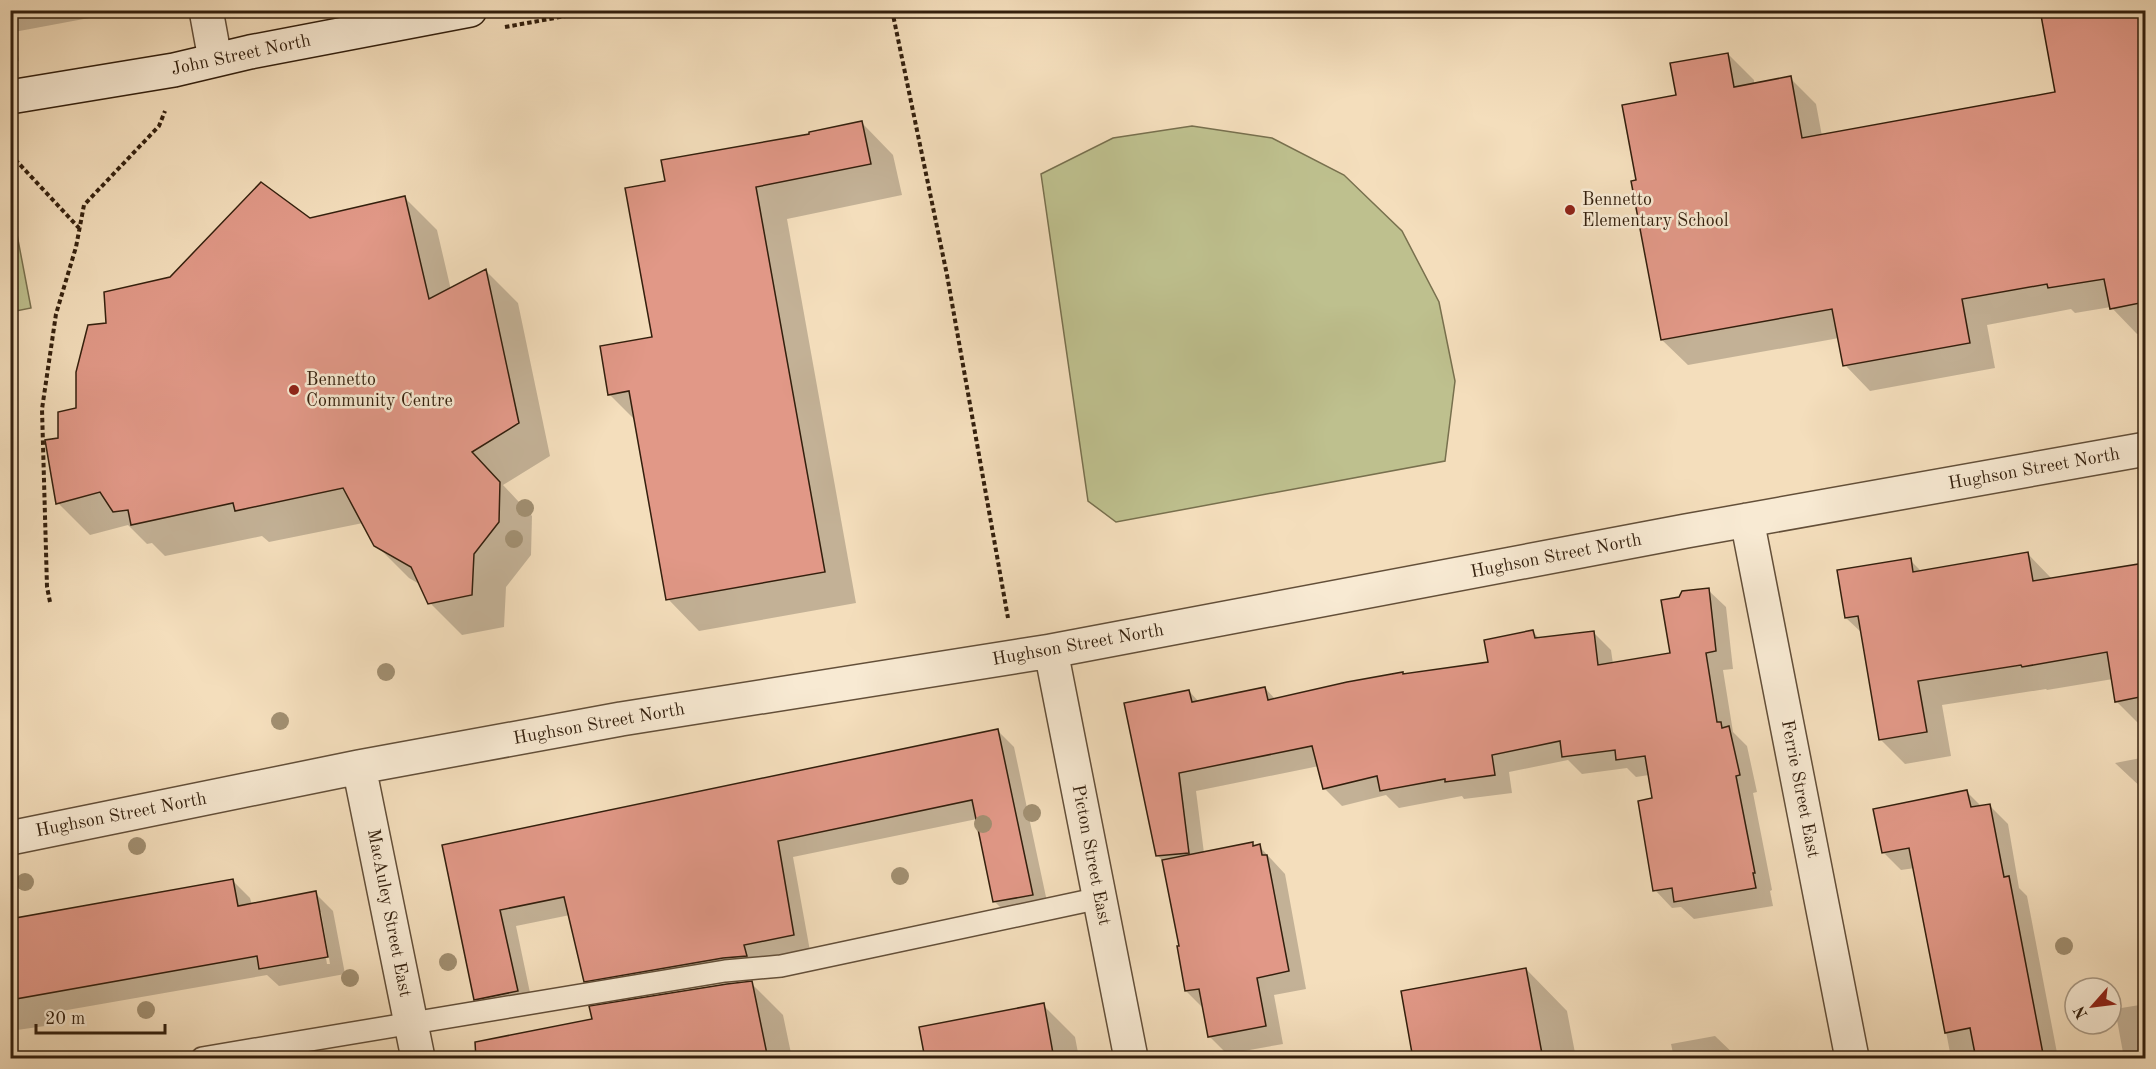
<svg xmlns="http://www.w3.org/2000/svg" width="2156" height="1069" viewBox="0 0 2156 1069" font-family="'Old Standard TT',serif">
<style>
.green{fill:#bec08e;stroke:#78704e;stroke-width:1.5}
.shadow{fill:#0003;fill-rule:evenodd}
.building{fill:#e19887;stroke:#331f0d;stroke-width:1.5}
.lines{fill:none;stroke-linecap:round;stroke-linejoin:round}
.service-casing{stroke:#634f39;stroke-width:24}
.minor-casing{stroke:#634f39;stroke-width:36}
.secondary-casing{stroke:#331f0d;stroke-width:36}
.path{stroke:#331f0d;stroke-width:4;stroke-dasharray:4.5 3;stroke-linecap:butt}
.service{stroke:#f8ead3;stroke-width:21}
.minor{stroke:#f8ead3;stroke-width:33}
.secondary{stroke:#f8ead3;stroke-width:33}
.tree{fill:#a18f71}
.poi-dot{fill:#8f2418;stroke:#f8ead3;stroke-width:2}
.labels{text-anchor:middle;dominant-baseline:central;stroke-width:5;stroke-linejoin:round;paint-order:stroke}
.street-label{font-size:18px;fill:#331f0d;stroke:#f8ead3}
.poi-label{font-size:18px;fill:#331f0d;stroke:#f8ead3;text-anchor:start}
</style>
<rect width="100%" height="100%" fill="#f4debc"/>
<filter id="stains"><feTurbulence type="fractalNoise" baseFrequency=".00333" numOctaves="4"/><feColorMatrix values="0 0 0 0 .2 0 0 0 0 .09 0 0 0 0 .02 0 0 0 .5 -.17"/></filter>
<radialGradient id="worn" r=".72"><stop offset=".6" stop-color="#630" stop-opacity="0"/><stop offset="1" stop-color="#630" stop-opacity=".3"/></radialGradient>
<path class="green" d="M 1192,126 L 1272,138 L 1344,175 L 1402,231 L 1439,302 L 1455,381 L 1445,461 L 1116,522 L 1088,501 L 1041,174 L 1113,138 Z
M 11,203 L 31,308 L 11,312 L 10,312 Z"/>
<path class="shadow" d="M 10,10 L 132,10 L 14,32 L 19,61 L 10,63 Z
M 294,10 L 341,10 L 302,18 Z
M 2042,10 L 2146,10 L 2146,332 L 2137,334 L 2111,307 L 2075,313 L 2071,309 L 1987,325 L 1995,368 L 1870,391 L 1845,365 L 1839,338 L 1688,365 L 1662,340 L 1638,182 L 1677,96 L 1728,54 L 1754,80 L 1754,85 L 1790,78 L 1816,104 L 1822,136 L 2057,93 Z
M 862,123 L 893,155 L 902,195 L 787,219 L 856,603 L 699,631 L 668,599 L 635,420 L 609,394 L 654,338 L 666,183 L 811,136 Z
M 405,198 L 437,230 L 451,290 L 486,271 L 518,303 L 550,456 L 503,485 L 532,516 L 531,555 L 506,587 L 504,627 L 462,635 L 430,603 L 421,585 L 409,578 L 376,545 L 363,523 L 269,542 L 262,536 L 165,556 L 152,543 L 147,544 L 128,525 L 90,535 L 58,503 L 60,439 L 77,410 L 108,324 L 171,278 L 309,220 Z
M 2027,553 L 2052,579 L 2146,564 L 2146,724 L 2140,725 L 2116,701 L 2113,679 L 2047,690 L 2046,689 L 1942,705 L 1951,756 L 1905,764 L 1881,740 L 1862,633 L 1846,618 L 1910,560 L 1922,572 Z
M 1708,590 L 1726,607 L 1733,669 L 1723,670 L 1733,732 L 1747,746 L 1757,792 L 1753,793 L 1772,890 L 1770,891 L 1773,906 L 1694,919 L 1681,907 L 1672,908 L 1655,890 L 1654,799 L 1649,775 L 1636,777 L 1627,768 L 1582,774 L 1568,760 L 1509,772 L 1512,793 L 1464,799 L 1462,796 L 1399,808 L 1386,795 L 1342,806 L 1324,788 L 1319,766 L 1196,791 L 1204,853 L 1252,844 L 1255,847 L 1259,846 L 1285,874 L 1306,989 L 1274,995 L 1283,1044 L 1227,1054 L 1209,1036 L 1204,1009 L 1186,991 L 1181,947 L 1164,862 L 1157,855 L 1189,691 L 1199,702 L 1265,688 L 1276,700 L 1404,675 L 1490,664 L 1533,632 L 1540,639 L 1593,632 L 1611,650 L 1613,664 L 1672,654 Z
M 997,730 L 1014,747 L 1049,911 L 1011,918 L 995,902 L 977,819 L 793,857 L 810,951 L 601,997 L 585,981 L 570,915 L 516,926 L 533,1007 L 492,1016 L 475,999 L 443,846 Z
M 2146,757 L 2146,792 L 2115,763 Z
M 1967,792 L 1982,807 L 1990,806 L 2008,824 L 2019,888 L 2027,896 L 2058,1058 L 1951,1058 L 1915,868 L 1901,870 L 1883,852 Z
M 232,880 L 250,898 L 252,905 L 315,893 L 333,911 L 345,974 L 279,986 L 267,975 L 50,1013 L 52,1025 L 10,1031 L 10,920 ZM 318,912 L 321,912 L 330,964 L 327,964 Z
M 1526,969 L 1567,1011 L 1576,1058 L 1415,1058 Z
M 751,983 L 783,1015 L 792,1058 L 512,1058 L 594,1020 Z
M 2146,1004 L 2146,1058 L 2124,1058 L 2115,1009 Z
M 1043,1005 L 1075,1037 L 1079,1058 L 926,1058 Z
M 1715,1036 L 1738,1058 L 1674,1058 L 1671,1044 Z"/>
<path class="building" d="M 2040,10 L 2145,10 L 2145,302 L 2110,309 L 2104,279 L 2048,288 L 2047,284 L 1962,299 L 1970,343 L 1843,366 L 1832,309 L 1661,340 L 1631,181 L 1636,180 L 1622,105 L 1676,95 L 1670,63 L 1728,53 L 1734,87 L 1791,76 L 1802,138 L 2055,92 Z
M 862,121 L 871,164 L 756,187 L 825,572 L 666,600 L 629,391 L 608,395 L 600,346 L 652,337 L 625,188 L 665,181 L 661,160 L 809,134 L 809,132 Z
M 261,182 L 310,218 L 405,196 L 429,299 L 486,269 L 519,423 L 472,452 L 500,482 L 499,522 L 474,554 L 472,595 L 428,604 L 411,567 L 374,546 L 343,488 L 235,511 L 233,503 L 131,525 L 128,510 L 113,512 L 100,492 L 56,504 L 45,440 L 58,438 L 58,412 L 76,408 L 76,372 L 88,325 L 106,323 L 104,292 L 170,277 Z
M 2028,552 L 2033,581 L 2145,563 L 2145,696 L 2115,702 L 2107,652 L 2022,667 L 2021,665 L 1918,681 L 1927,732 L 1879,740 L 1858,616 L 1845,618 L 1837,570 L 1911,558 L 1913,572 Z
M 1709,588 L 1716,651 L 1706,653 L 1717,722 L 1721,722 L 1722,728 L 1729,726 L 1740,775 L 1736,776 L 1755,873 L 1753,873 L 1756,888 L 1674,902 L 1672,888 L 1653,891 L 1638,801 L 1652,798 L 1645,756 L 1616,760 L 1615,750 L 1562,757 L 1560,741 L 1492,755 L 1495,775 L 1445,782 L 1445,779 L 1380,791 L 1377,776 L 1323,789 L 1312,746 L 1179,773 L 1189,853 L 1156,856 L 1124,703 L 1189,690 L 1192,702 L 1265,687 L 1268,700 L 1347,682 L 1403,672 L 1403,674 L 1488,662 L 1484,640 L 1533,630 L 1535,638 L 1594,631 L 1598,665 L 1670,653 L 1661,600 L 1679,597 L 1682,591 Z
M 998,729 L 1033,895 L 993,902 L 972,800 L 778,841 L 794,935 L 744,945 L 747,956 L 723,958 L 584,982 L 564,897 L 500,910 L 518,991 L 474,1000 L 442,845 Z
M 1967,790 L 1971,807 L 1990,804 L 2004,877 L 2009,876 L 2044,1059 L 1976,1059 L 1970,1028 L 1945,1033 L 1909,848 L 1882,853 L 1873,809 Z
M 1253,842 L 1253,846 L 1260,844 L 1262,855 L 1267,855 L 1289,971 L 1257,978 L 1266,1026 L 1208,1037 L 1199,989 L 1185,991 L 1177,946 L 1179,946 L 1162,860 Z
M 233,879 L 238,906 L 316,891 L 328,957 L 259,969 L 257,956 L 10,1000 L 10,919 Z
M 1526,968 L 1543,1059 L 1413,1059 L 1401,991 Z
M 752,981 L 768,1059 L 476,1059 L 475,1042 L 592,1019 L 589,1006 L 727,984 Z
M 1044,1003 L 1054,1059 L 925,1059 L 919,1027 Z"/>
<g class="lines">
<defs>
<path id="service" d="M 202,1058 L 725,971 L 781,966 L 1100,898"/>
<path id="minor" d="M 206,10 L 215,59
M 1747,520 L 1852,1058
M 1051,651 L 1131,1058
M 359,767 L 418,1058
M 10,838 L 359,767 L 621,719 L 1051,651 L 1686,531 L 2146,449"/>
<path id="secondary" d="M 10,97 L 174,70 L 250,52 L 470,10"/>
</defs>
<use href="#service" class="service-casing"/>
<use href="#minor" class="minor-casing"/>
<use href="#secondary" class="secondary-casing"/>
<path class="path" d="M 892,10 L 947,275 L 1008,618
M 505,27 L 599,10
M 10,154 L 79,228
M 50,602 L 47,587 L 42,409 L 56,314 L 76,247 L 84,205 L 159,126 L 165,111"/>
<use href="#service" class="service"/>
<use href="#minor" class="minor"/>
<use href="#secondary" class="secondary"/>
</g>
<g class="tree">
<circle cx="525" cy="508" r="9"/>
<circle cx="514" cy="539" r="9"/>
<circle cx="386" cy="672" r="9"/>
<circle cx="280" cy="721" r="9"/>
<circle cx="1032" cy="813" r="9"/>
<circle cx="983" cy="824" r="9"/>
<circle cx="137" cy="846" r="9"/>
<circle cx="900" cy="876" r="9"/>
<circle cx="25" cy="882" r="9"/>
<circle cx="2064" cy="946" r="9"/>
<circle cx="448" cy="962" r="9"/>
<circle cx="350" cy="978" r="9"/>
<circle cx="146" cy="1010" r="9"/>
</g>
<g class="poi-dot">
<circle cx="1570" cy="210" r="6"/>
<circle cx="294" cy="390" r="6"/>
</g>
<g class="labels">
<g class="street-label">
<text transform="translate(241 55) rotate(-12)">John Street North</text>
<text transform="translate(2034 469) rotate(-10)">Hughson Street North</text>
<text transform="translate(1556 556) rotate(-11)">Hughson Street North</text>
<text transform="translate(1078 645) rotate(-10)">Hughson Street North</text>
<text transform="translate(599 724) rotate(-10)">Hughson Street North</text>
<text transform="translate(1800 789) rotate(79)">Ferrie Street East</text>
<text transform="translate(121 815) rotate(-11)">Hughson Street North</text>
<text transform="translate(1091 855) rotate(79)">Picton Street East</text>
<text transform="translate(389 913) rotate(79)">MacAuley Street East</text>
</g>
<g class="poi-label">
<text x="1582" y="200">Bennetto<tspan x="1582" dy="21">Elementary School</tspan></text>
<text x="306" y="380">Bennetto<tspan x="306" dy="21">Community Centre</tspan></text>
</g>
</g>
<rect width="2156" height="1069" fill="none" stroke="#f4debc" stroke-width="36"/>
<rect x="12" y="12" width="2132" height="1045" fill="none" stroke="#331f0d" stroke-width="3"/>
<rect x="18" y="18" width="2120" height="1033" fill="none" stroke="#331f0d" stroke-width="1.5"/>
<g transform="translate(2093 1006) rotate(242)"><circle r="28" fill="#f8ead3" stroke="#a99984" stroke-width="1.5"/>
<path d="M0-4.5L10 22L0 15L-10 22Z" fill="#8f2418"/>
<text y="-9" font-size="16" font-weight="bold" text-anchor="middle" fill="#331f0d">N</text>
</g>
<path d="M36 1024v9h129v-9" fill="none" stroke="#331f0d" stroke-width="3"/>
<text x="45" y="1024" font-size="18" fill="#331f0d" stroke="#f8ead3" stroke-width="4.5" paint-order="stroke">20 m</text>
<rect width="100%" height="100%" filter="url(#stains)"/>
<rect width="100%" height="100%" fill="url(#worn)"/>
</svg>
